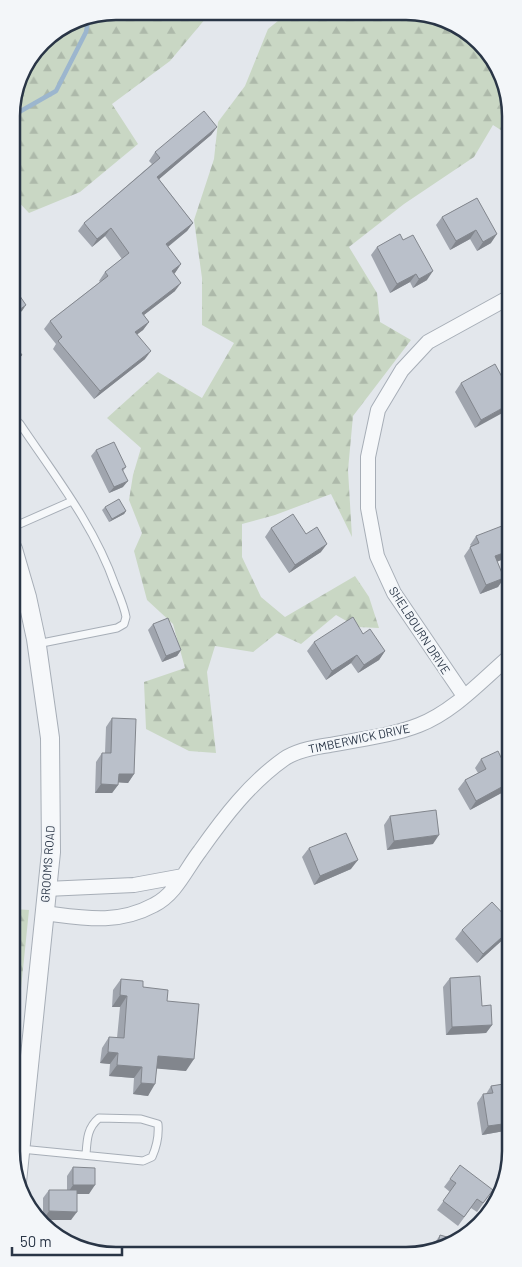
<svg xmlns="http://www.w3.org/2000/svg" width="522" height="1267" viewBox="0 0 522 1267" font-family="Barlow,sans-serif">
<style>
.forest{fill:url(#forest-firs)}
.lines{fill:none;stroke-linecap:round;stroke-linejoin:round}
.stream{stroke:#9cb6ce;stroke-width:4.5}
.service-casing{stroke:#a7aeb7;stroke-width:9}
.minor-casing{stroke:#a7aeb7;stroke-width:16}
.tertiary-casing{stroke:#a7aeb7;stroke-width:20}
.service{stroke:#f6f8fa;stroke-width:7}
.minor{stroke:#f6f8fa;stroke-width:14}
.tertiary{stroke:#f6f8fa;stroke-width:18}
.wall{fill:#a0a5ae}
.shaded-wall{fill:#82868d}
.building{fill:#bac0ca;stroke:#82868d}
.labels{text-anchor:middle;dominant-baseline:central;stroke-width:4;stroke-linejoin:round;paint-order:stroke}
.street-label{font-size:12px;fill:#293546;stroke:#f3f6f9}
.rim{fill:none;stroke:#293546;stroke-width:2.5}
</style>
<defs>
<pattern id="forest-firs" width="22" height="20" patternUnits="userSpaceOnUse" patternTransform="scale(1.25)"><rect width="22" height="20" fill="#c9d7c4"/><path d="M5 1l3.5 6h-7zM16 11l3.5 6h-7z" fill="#adb9aa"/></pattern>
</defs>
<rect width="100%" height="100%" fill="#e3e7ec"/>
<path class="forest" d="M 116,11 L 211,12 L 170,61 L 112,104 L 138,144 L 80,192 L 29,213 L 12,195 L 11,109 L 22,70 L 47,38 L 76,19 Z
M 289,12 L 426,13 L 480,42 L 507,89 L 507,134 L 493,125 L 474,157 L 404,204 L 349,247 L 377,293 L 380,322 L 411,340 L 353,416 L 348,470 L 352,537 L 331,494 L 275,515 L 242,524 L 242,557 L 261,597 L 285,617 L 355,576 L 369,597 L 379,628 L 357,627 L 336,615 L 301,644 L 277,633 L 253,652 L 215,646 L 207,672 L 216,753 L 189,751 L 146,729 L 144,682 L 185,668 L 173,624 L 147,600 L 134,551 L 142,533 L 129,500 L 133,475 L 141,448 L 107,418 L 158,372 L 202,398 L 234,343 L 202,325 L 202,278 L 194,220 L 214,159 L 218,122 L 245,86 L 268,29 Z
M 14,909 L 29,910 L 17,1028 L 14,1027 Z"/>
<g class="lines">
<path class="stream" d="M 12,116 L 56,91 L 86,32 L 89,17"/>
<defs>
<path id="service" d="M 12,416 L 20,424 C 55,476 94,525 115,585 C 119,595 124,606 126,617 L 124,624 L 117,628 L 37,644
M 13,527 L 72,501
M 21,1149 L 143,1161 L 152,1157 C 157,1146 159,1136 158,1124 L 141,1119 L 99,1118 C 87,1128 87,1140 86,1155"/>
<path id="minor" d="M 464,696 L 394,593 L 377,556 L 368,508 L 368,457 L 378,410 L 402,370 L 428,342 L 508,298
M 46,889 L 134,885 L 183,876
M 44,913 C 84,918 117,925 154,905 C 176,894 186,869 200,851 C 224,817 250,783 284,759 C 297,750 315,747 330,745 C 359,739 391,736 419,725 C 453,712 481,681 509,657"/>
<path id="tertiary" d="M 13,549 L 27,597 L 36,639 L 50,738 L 51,852 L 17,1182"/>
</defs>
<use href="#service" class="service-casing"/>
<use href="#minor" class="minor-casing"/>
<use href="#tertiary" class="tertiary-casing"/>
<use href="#service" class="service"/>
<use href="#minor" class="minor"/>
<use href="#tertiary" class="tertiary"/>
</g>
<path class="wall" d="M 217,127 L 211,135 L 159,179 L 193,223 L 187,231 L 168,247 L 181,264 L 174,274 L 175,291 L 144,315 L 149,322 L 143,330 L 137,334 L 145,359 L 94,399 L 53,349 L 56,344 L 44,329 L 50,321 L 100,282 L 99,281 L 105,272 L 122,259 L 105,236 L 92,247 L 78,231 L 84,223 L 152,164 L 149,161 L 155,152 Z
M 477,198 L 491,243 L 477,251 L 470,239 L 450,250 L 436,225 L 442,217 Z
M 377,247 L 427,280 L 413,288 L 410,282 L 390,293 L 371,255 Z
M 461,383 L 508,388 L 475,428 L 455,392 Z
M 96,450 L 126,467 L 123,471 L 123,487 L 109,493 L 91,456 Z
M 105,507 L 126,511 L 124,514 L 109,522 L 102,510 Z
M 509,527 L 509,557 L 497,561 L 504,578 L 498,587 L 480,594 L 464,556 L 471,546 L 470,545 L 476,536 Z
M 271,528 L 306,534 L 321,552 L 289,573 L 265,537 Z
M 153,624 L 181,650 L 177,656 L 162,662 L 148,630 Z
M 363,634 L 385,651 L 379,660 L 358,673 L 351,663 L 326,680 L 307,651 L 314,642 Z
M 112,718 L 134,774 L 128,783 L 118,782 L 118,785 L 112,793 L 95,793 L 96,762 L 102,753 L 105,753 L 106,727 Z
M 481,759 L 509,774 L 509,787 L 507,790 L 470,810 L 458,789 L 465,780 L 478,773 L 475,768 Z
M 390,816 L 433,844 L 387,850 L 384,825 Z
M 309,848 L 351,869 L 314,885 L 302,857 Z
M 462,930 L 508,935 L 477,963 L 455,939 Z
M 450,978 L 482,1006 L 492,1025 L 486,1033 L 446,1035 L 443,987 Z
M 121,979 L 143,987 L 167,1001 L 186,1071 L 157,1068 L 148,1096 L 133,1094 L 134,1078 L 109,1076 L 110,1064 L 100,1063 L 102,1048 L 109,1037 L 117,1038 L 120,1007 L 112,1007 L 113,990 Z
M 510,1083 L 510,1130 L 482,1135 L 477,1103 L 483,1094 L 486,1094 L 491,1086 Z
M 73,1167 L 89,1194 L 77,1194 L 71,1220 L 43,1220 L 43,1198 L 49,1190 L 67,1190 L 67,1176 Z
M 450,1179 L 493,1190 L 477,1212 L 471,1208 L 458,1226 L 437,1210 L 450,1192 L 444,1187 Z
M 440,1235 L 454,1239 L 433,1252 L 431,1252 L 434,1244 Z"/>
<path class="shaded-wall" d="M 217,127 L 211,135 L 151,186 L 157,177 Z
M 193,223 L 187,231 L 160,253 L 166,244 Z
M 111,228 L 105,236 L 92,247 L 97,239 Z
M 476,230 L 470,239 L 450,250 L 456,241 Z
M 497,234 L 491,243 L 477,251 L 483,242 Z
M 181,264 L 175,273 L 166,279 L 172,271 Z
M 433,271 L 427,280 L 413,288 L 419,279 Z
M 416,274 L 410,282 L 390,293 L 397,284 Z
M 181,283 L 175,291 L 136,321 L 142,313 Z
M 26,305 L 22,311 L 12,318 L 12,315 Z
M 149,322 L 143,330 L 130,340 L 135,332 Z
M 151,351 L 145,359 L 94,399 L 100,391 Z
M 22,355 L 18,361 L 12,365 L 12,362 Z
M 508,405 L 508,410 L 475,428 L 481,420 Z
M 128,481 L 123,487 L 109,493 L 114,487 Z
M 126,511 L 124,514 L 109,522 L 112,519 Z
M 327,544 L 321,552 L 289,573 L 295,565 Z
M 509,551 L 509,557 L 489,565 L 495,556 Z
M 504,578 L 498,587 L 480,594 L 486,585 Z
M 181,650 L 177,656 L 162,662 L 166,656 Z
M 385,651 L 379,660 L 358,673 L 364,665 Z
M 357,655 L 351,663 L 326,680 L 332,671 Z
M 119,774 L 134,774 L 128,783 L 112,782 Z
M 509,783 L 509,787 L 507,790 L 470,810 L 476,801 Z
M 101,784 L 118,785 L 112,793 L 95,793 Z
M 439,835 L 433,844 L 387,850 L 394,841 Z
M 358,860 L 351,869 L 314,885 L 320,876 Z
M 510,930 L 510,932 L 508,935 L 477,963 L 483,954 Z
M 120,995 L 127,996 L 120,1007 L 112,1007 Z
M 492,1025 L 486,1033 L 446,1035 L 452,1027 Z
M 108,1052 L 118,1053 L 110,1064 L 100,1063 Z
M 158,1056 L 194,1059 L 186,1071 L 150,1068 Z
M 117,1065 L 142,1067 L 134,1078 L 109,1076 Z
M 141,1083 L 155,1084 L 148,1096 L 133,1094 Z
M 510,1123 L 510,1130 L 482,1135 L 488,1126 Z
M 73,1185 L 95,1185 L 89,1194 L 67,1194 Z
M 49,1211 L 77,1212 L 71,1220 L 43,1220 Z"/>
<path class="building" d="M 204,111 L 217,127 L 157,177 L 193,223 L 166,244 L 181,264 L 172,271 L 181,283 L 142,313 L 149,322 L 135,332 L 151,351 L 100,391 L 58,341 L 62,337 L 50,321 L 108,276 L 105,272 L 129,253 L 111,228 L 97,239 L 84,223 L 160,158 L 155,152 Z
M 477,198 L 497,234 L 483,242 L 476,230 L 456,241 L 442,217 Z
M 400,234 L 403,240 L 413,235 L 433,271 L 419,279 L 416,274 L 397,284 L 377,247 Z
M 12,286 L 13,286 L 26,305 L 12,315 Z
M 12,341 L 22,355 L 12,362 Z
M 495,364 L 508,388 L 508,405 L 481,420 L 461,383 Z
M 114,442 L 126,467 L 122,469 L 128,481 L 114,487 L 96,450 Z
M 119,499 L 126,511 L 112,519 L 105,507 Z
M 293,514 L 306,534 L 317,527 L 327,544 L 295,565 L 271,528 Z
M 507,524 L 509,527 L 509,551 L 495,556 L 504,578 L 486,585 L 470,547 L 479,543 L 476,536 Z
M 353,617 L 363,634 L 370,629 L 385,651 L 364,665 L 357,655 L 332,671 L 314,642 Z
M 168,618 L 181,650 L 166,656 L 153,624 Z
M 112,718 L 136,719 L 134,774 L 119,774 L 118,785 L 101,784 L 102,753 L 111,753 Z
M 498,751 L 509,774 L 509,783 L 476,801 L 465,780 L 486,769 L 481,759 Z
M 436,810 L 439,835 L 394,841 L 390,816 Z
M 346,833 L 358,860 L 320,876 L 309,848 Z
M 492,902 L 510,921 L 510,930 L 483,954 L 462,930 Z
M 480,976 L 482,1006 L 491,1005 L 492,1025 L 452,1027 L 450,978 Z
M 121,979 L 143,981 L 143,987 L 168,990 L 167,1001 L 199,1004 L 194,1059 L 158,1056 L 155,1084 L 141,1083 L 142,1067 L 117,1065 L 118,1053 L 108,1052 L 109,1037 L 124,1038 L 127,996 L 120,995 Z
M 510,1083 L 510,1123 L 488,1126 L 483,1094 L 493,1093 L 491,1086 Z
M 460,1165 L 493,1190 L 483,1203 L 477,1199 L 464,1217 L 443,1201 L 456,1183 L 450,1179 Z
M 73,1167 L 95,1168 L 95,1185 L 73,1185 Z
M 49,1190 L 77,1190 L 77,1212 L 49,1211 Z
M 440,1235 L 454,1239 L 436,1250 Z"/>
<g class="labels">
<g class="street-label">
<text transform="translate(420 630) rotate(57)">SHELBOURN DRIVE</text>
<text transform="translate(359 738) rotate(-12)">TIMBERWICK DRIVE</text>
<text transform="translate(47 864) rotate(-86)">GROOMS ROAD</text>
</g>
</g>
<path d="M0 0H522V1267H0ZM116 20H406A96 96 0 0 1 502 116V1151A96 96 0 0 1 406 1247H116A96 96 0 0 1 20 1151V116A96 96 0 0 1 116 20Z" fill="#f3f6f9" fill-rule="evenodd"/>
<path class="rim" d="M116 20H406A96 96 0 0 1 502 116V1151A96 96 0 0 1 406 1247H116A96 96 0 0 1 20 1151V116A96 96 0 0 1 116 20Z"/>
<path d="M12 1247v8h110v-8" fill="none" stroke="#293546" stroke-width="2.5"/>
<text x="20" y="1247" font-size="15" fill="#293546" stroke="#f3f6f9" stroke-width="4" paint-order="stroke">50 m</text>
</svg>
